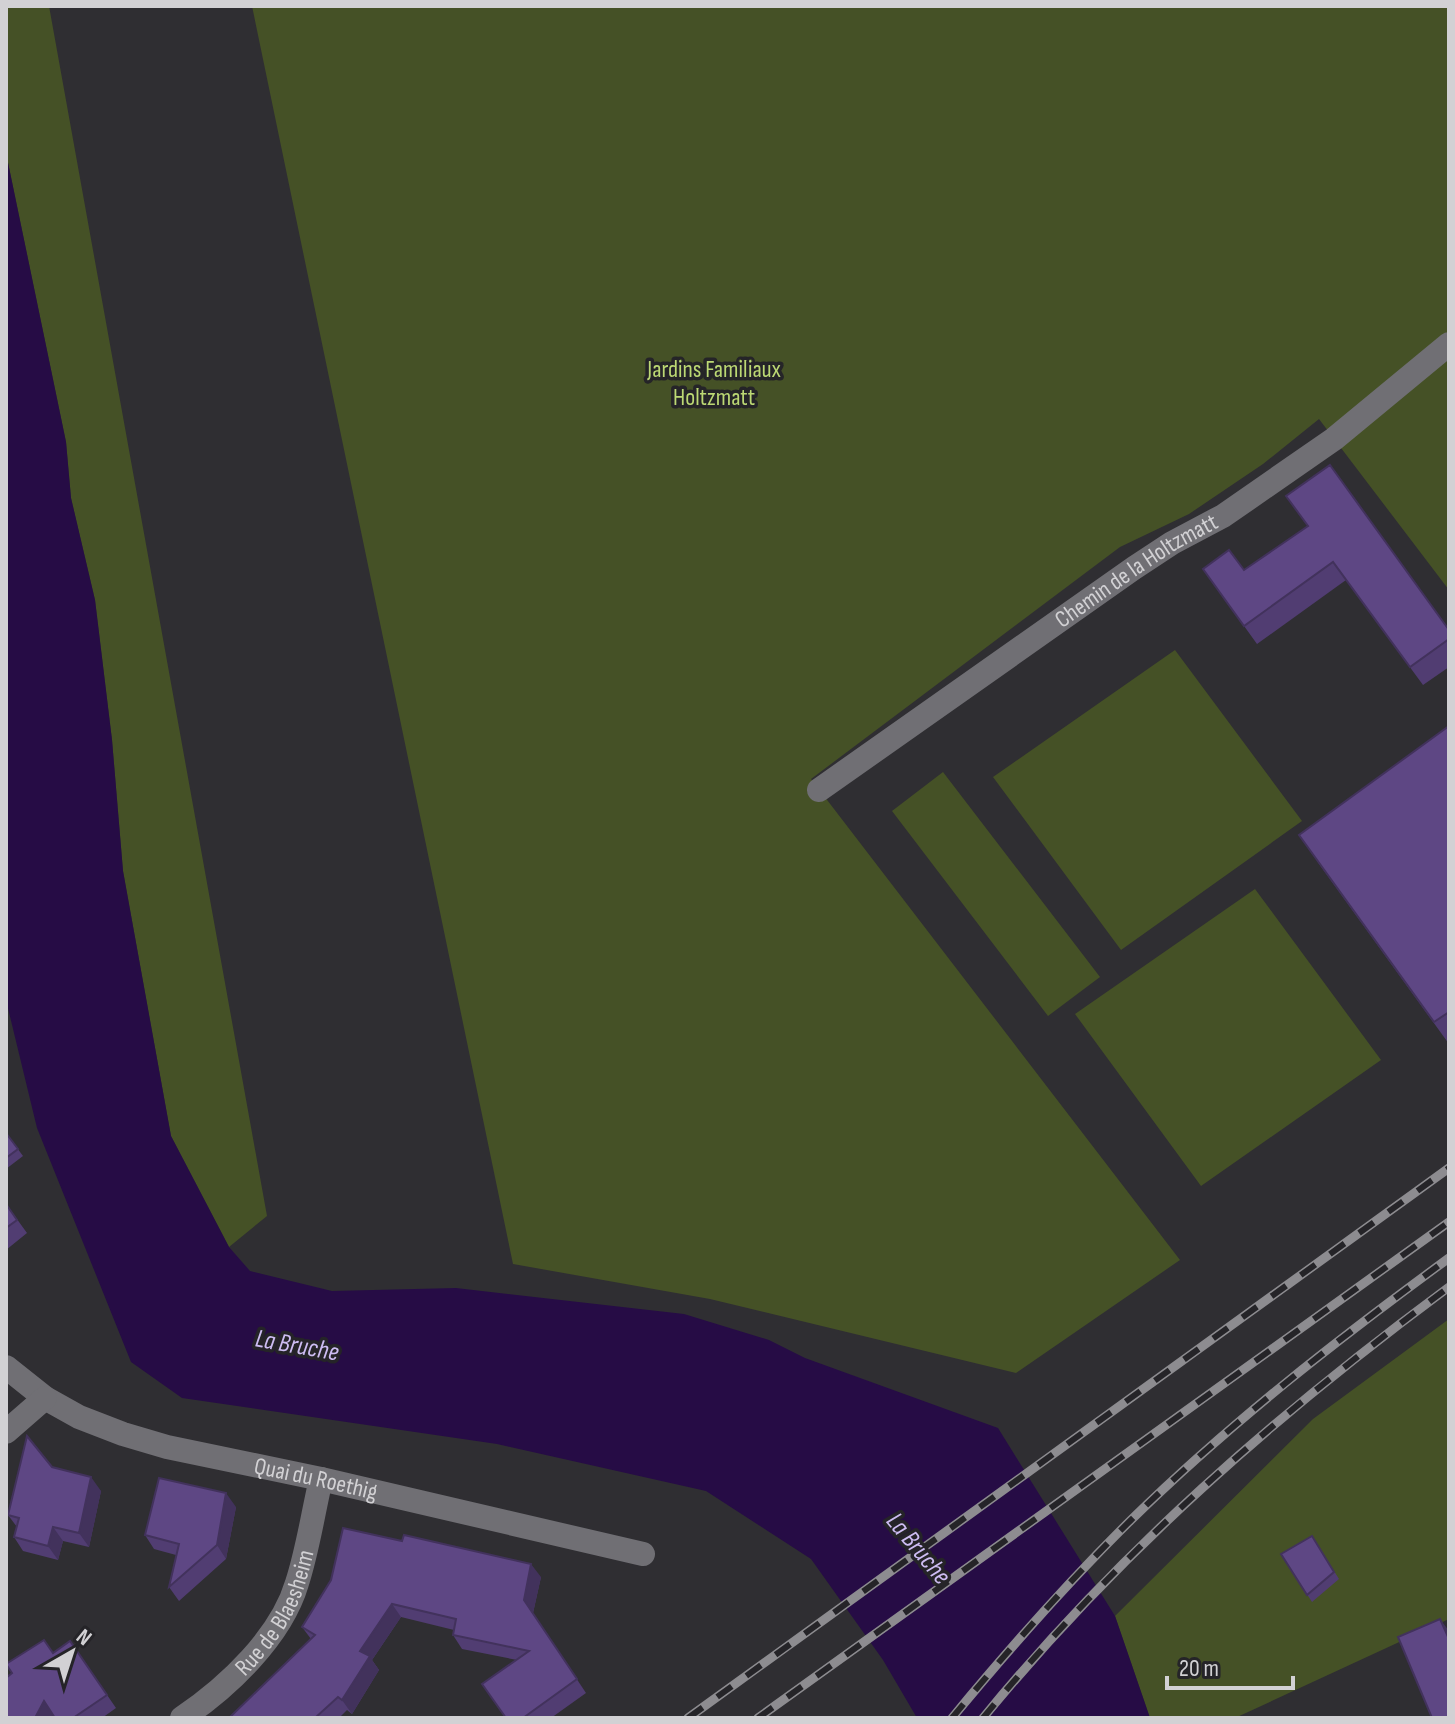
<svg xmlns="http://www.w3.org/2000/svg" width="1455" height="1724" viewBox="0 0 1455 1724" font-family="'Sofia Sans Condensed',sans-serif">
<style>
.green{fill:#455126}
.water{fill:#260c45}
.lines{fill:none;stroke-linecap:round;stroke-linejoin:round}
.minor{stroke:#706f74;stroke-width:24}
.rail-casing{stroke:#8d8c90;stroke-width:9}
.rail{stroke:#252428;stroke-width:6;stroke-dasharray:18;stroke-linecap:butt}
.wall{fill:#513d72}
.shaded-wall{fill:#42325c}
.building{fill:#5e4784;stroke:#42325c;stroke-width:2}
.labels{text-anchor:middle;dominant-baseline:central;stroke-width:7;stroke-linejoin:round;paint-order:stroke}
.park-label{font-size:24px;fill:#bcd874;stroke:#252428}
.street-label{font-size:24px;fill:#d2d1d4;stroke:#252428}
.water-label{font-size:26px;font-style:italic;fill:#cdbcf2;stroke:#252428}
</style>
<rect width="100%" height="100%" fill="#2f2e32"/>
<path class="green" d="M 6,6 L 49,6 L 267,1216 L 229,1247 L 171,1136 L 123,871 L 112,740 L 95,600 L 71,498 L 66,442 L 6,153 Z
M 252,6 L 1449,6 L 1449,590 L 1319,419 L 1263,464 L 1189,514 L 1120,547 L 811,779 L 1180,1260 L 1016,1373 L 710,1299 L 513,1264 Z
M 1175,650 L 1302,821 L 1121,950 L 993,777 Z
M 943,772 L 1100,977 L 1048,1016 L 892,811 Z
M 1255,889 L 1381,1060 L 1201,1186 L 1075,1014 Z
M 1449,1319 L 1449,1619 L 1235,1718 L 1150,1718 L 1115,1616 L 1313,1419 Z"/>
<path class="water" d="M 6,153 L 66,442 L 71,498 L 95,600 L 112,740 L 123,871 L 171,1136 L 229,1247 L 250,1271 L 332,1291 L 456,1288 L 684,1314 L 769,1340 L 805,1358 L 998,1428 L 1115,1616 L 1150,1718 L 917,1718 L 883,1660 L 811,1559 L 706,1491 L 497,1444 L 182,1398 L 131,1362 L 37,1128 L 6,1000 Z"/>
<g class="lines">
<g class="minor">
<path id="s1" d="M 819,790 L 1134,568 L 1172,543 L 1223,516 L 1334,439 L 1449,344"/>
<path id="s2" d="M 6,1367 L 45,1398 L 79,1417 L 123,1434 L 167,1447 L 321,1479 L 643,1554"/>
<path d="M 6,1432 L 45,1398"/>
<path id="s3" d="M 182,1718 C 228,1687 281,1637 297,1583 C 308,1549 313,1513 321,1479"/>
</g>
<defs>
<path id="rail" d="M 688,1718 L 1449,1168
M 758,1718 L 1449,1222
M 952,1718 C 1009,1649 1067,1583 1131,1520 C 1229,1424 1338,1339 1449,1258
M 983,1718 C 1119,1552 1277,1414 1449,1287"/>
</defs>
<use href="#rail" class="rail-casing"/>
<use href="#rail" class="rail"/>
</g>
<path class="wall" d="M 1307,527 L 1449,630 L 1449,667 L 1423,685 L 1346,580 L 1257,644 L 1203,569 L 1244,570 Z
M 1449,726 L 1449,1044 L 1317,861 Z
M 6,1133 L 23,1156 L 6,1169 Z
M 6,1204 L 27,1233 L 6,1250 Z
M 52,1467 L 101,1491 L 89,1547 L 63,1541 L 58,1560 L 23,1551 L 14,1537 L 17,1527 L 8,1515 Z
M 236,1507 L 226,1559 L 179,1601 L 169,1587 L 176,1555 L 154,1549 L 145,1535 Z
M 1312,1536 L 1339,1579 L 1312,1602 L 1281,1554 Z
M 541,1577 L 533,1613 L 586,1693 L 551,1718 L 506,1718 L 517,1660 L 462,1649 L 453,1635 L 454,1630 L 401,1617 L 372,1660 L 379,1670 L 352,1714 L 347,1710 L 339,1718 L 229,1718 L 311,1639 L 302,1627 L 331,1580 Z
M 70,1641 L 116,1708 L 102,1718 L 55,1718 L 53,1714 L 51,1718 L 6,1718 L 53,1653 Z"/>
<path class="shaded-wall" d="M 91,1477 L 101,1491 L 89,1547 L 79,1533 Z
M 226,1493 L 236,1507 L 226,1559 L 217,1545 Z
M 53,1527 L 63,1541 L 58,1560 L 48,1546 Z
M 531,1564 L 541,1577 L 533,1613 L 586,1693 L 524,1600 Z
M 392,1604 L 401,1617 L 372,1660 L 379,1670 L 352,1714 L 342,1700 L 360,1651 Z
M 1440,1619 L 1449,1631 L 1449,1639 Z
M 44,1701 L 53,1714 L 51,1718 L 35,1718 Z"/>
<path class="building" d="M 1330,465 L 1449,630 L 1449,639 L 1410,667 L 1333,562 L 1244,626 L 1203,569 L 1229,550 L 1244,570 L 1308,526 L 1286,496 Z
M 1449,726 L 1449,1012 L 1434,1022 L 1299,835 Z
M 6,1133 L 18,1149 L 6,1158 Z
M 6,1204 L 17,1220 L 6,1228 Z
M 27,1436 L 52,1467 L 91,1477 L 79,1533 L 53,1527 L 48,1546 L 14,1537 L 19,1518 L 8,1515 Z
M 159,1478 L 226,1493 L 217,1545 L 169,1587 L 179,1544 L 145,1535 Z
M 343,1528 L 402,1541 L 404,1535 L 531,1564 L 524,1600 L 577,1679 L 523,1718 L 506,1718 L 482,1684 L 529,1651 L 453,1635 L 456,1619 L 392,1604 L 360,1651 L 370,1656 L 342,1700 L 338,1697 L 315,1718 L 229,1718 L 315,1635 L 302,1627 L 331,1580 Z
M 1312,1536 L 1334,1572 L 1307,1595 L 1281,1554 Z
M 1440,1619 L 1449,1639 L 1449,1718 L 1432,1718 L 1398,1637 Z
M 44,1640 L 53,1653 L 70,1641 L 107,1695 L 73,1718 L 55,1718 L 44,1701 L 35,1718 L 6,1718 L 6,1678 L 12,1673 L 6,1664 Z"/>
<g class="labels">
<g class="park-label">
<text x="714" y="369">Jardins Familiaux<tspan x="714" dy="28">Holtzmatt</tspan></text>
</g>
<g class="street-label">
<text stroke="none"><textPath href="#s1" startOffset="386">Chemin de la Holtzmatt</textPath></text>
<text stroke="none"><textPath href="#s2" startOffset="334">Quai du Roethig</textPath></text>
<text stroke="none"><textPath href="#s3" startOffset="144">Rue de Blaesheim</textPath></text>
</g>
<g class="water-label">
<text transform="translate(297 1346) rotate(10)">La Bruche</text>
<text transform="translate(918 1549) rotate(50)">La Bruche</text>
</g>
</g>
<rect width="1455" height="1724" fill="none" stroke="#d2d1d4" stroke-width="16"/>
<g transform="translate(72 1652) rotate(39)" stroke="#252428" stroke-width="6" paint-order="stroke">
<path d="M0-6L14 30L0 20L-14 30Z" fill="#d2d1d4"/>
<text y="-12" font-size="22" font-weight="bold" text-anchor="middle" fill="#d2d1d4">N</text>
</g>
<path d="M1167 1676v12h126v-12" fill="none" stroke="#d2d1d4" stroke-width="4"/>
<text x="1179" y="1676" font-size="24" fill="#d2d1d4" stroke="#252428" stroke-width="6" paint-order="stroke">20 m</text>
</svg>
